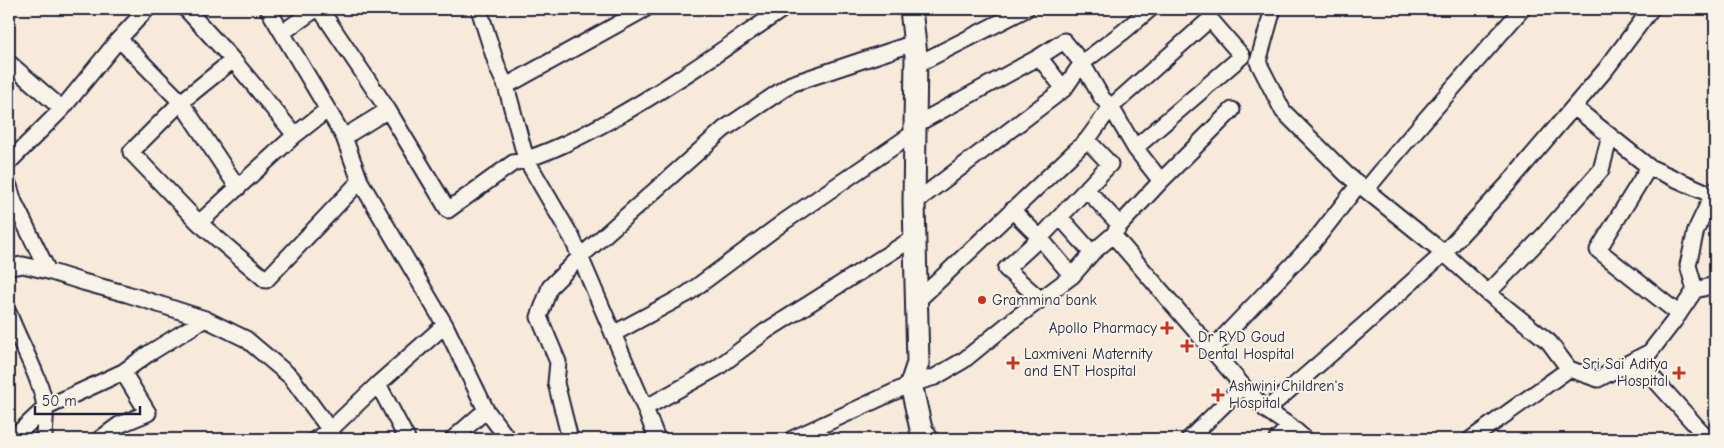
<svg xmlns="http://www.w3.org/2000/svg" width="1724" height="448" viewBox="0 0 1724 448" font-family="'Comic Neue',sans-serif">
<style>
.lines{fill:none;stroke-linecap:round;stroke-linejoin:round}
.street-casing{stroke:#22223b;stroke-width:19}
.secondary-casing{stroke:#22223b;stroke-width:25}
.street{stroke:#f7f3e8;stroke-width:15}
.secondary{stroke:#f7f3e8;stroke-width:21}
.poi-dot{fill:#c8321e;stroke:#f7f3e8;stroke-width:2}
.labels{text-anchor:middle;dominant-baseline:central;stroke-width:4;stroke-linejoin:round;paint-order:stroke}
.poi-label{font-size:15px;fill:#22223b;stroke:#f7f3e8;text-anchor:start}
</style>
<rect width="100%" height="100%" fill="#f7eada"/>
<filter id="ink" filterUnits="userSpaceOnUse"><feTurbulence type="fractalNoise" baseFrequency=".02" numOctaves="2"/><feDisplacementMap in="SourceGraphic" scale="10" xChannelSelector="R" yChannelSelector="G"/><feConvolveMatrix kernelMatrix="1 2 1 2 8 2 1 2 1" color-interpolation-filters="sRGB"/></filter>
<g filter="url(#ink)">
<g class="lines">
<defs>
<path id="street" d="M 186,9 L 233,60 L 295,135 L 327,110
M 268,9 L 344,137 L 360,181 L 445,325 L 486,410 L 508,439
M 320,9 L 388,110 L 448,210 L 513,163 C 548,154 580,137 611,120 C 671,87 726,47 783,9
M 479,9 L 498,69 L 506,86
M 645,9 L 506,86 L 526,159 L 572,238 L 645,408 L 657,439
M 1273,9 L 1258,62 L 1283,111 L 1346,174 L 1444,253 L 1488,293 L 1549,342 L 1569,369
M 283,32 L 316,9
M 119,39 L 181,102 L 238,188
M 1039,57 L 1064,89
M 233,60 L 181,102 L 131,152 L 199,223 L 266,280 L 360,181
M 9,63 L 62,109 L 119,39 L 147,9
M 916,65 L 1026,9
M 1574,107 L 1649,167 L 1712,195
M 915,125 L 1039,57 L 1064,41 L 1082,63 L 1102,98 L 1111,107 L 1135,148 L 1161,181
M 344,137 L 388,110
M 9,162 L 62,109
M 1649,167 L 1598,250 L 1679,314
M 9,186 L 14,202 L 48,271
M 1086,189 L 1120,225
M 1366,190 C 1416,128 1470,69 1522,9
M 914,203 L 1064,89 L 1082,63 L 1123,32 L 1150,9
M 1012,210 L 1040,238 L 1072,276
M 1060,217 L 1092,253
M 199,223 L 295,135
M 1113,235 L 1120,225 L 1161,181 L 1232,110
M 9,267 L 23,265 L 48,271 L 83,282 L 127,294 L 205,319 L 246,339 L 291,377 L 330,430 L 335,439
M 1695,290 L 1688,265 L 1696,230 L 1715,190
M 1488,293 L 1544,235 L 1601,170 L 1610,136
M 1040,299 L 1006,269 L 1040,238 L 1110,164 L 1087,140
M 916,302 L 1087,140 L 1111,107 L 1210,19 L 1242,56 L 1135,148
M 9,314 C 19,342 42,379 45,408 C 46,418 44,429 44,439
M 613,334 L 687,294 L 785,221 L 915,132
M 1211,350 L 1313,243 L 1359,184
M 1621,367 L 1640,371 L 1655,380 L 1708,439
M 645,408 L 717,368 L 766,331 L 915,237
M 1266,410 L 1364,325 L 1444,253 L 1507,185 L 1606,69 L 1651,9
M 12,439 L 45,408 L 123,372 L 148,354 L 205,319
M 100,439 L 119,425 L 148,413 L 123,372
M 316,439 L 330,430 L 378,384
M 407,439 L 378,384 L 445,325
M 453,439 L 486,410
M 570,439 L 556,383 L 558,362 L 539,317 L 550,287 L 580,257 L 724,129 L 791,84 L 914,43
M 792,439 L 911,384 L 935,377 L 964,360 L 1013,320 L 1072,276 L 1092,253 L 1113,235 L 1243,386 L 1266,410 L 1290,426 L 1305,439
M 1189,439 L 1243,386
M 1277,439 L 1290,426
M 1471,439 L 1569,369 L 1598,379 L 1650,352 L 1674,321 L 1695,290 L 1715,285"/>
<path id="secondary" d="M 911,9 L 916,55 L 914,203 L 918,363 L 911,384 L 921,429 L 927,439"/>
</defs>
<use href="#street" class="street-casing"/>
<use href="#secondary" class="secondary-casing"/>
<use href="#street" class="street"/>
<use href="#secondary" class="secondary"/>
</g>
</g>
<g class="poi-dot">
<circle cx="982" cy="300" r="5"/>
<path d="M1164.5 320.5h5v5h5v5h-5v5h-5v-5h-5v-5h5z"/>
<path d="M1184.5 338.5h5v5h5v5h-5v5h-5v-5h-5v-5h5z"/>
<path d="M1010.5 355.5h5v5h5v5h-5v5h-5v-5h-5v-5h5z"/>
<path d="M1676.5 365.5h5v5h5v5h-5v5h-5v-5h-5v-5h5z"/>
<path d="M1215.5 387.5h5v5h5v5h-5v5h-5v-5h-5v-5h5z"/>
</g>
<g class="labels">
<g class="poi-label">
<text x="992" y="300">Grammina bank</text>
<text x="1157" y="328" text-anchor="end">Apollo Pharmacy</text>
<text x="1198" y="337">Dr RYD Goud<tspan x="1198" dy="17">Dental Hospital</tspan></text>
<text x="1024" y="354">Laxmiveni Maternity<tspan x="1024" dy="17">and ENT Hospital</tspan></text>
<text x="1668" y="364" text-anchor="end">Sri Sai Aditya<tspan x="1668" dy="17">Hospital</tspan></text>
<text x="1229" y="386">Ashwini Children's<tspan x="1229" dy="17">Hospital</tspan></text>
</g>
</g>
<rect width="1724" height="448" fill="none" stroke="#f7f3e8" stroke-width="30"/>
<rect x="15" y="15" width="1694" height="418" fill="none" stroke="#22223b" stroke-width="2" filter="url(#ink)"/>
<path d="M35 406v8h105v-8" fill="none" stroke="#22223b" stroke-width="2.5"/>
<text x="42" y="406" font-size="15" fill="#22223b" stroke="#f7f3e8" stroke-width="4" paint-order="stroke">50 m</text>
</svg>
